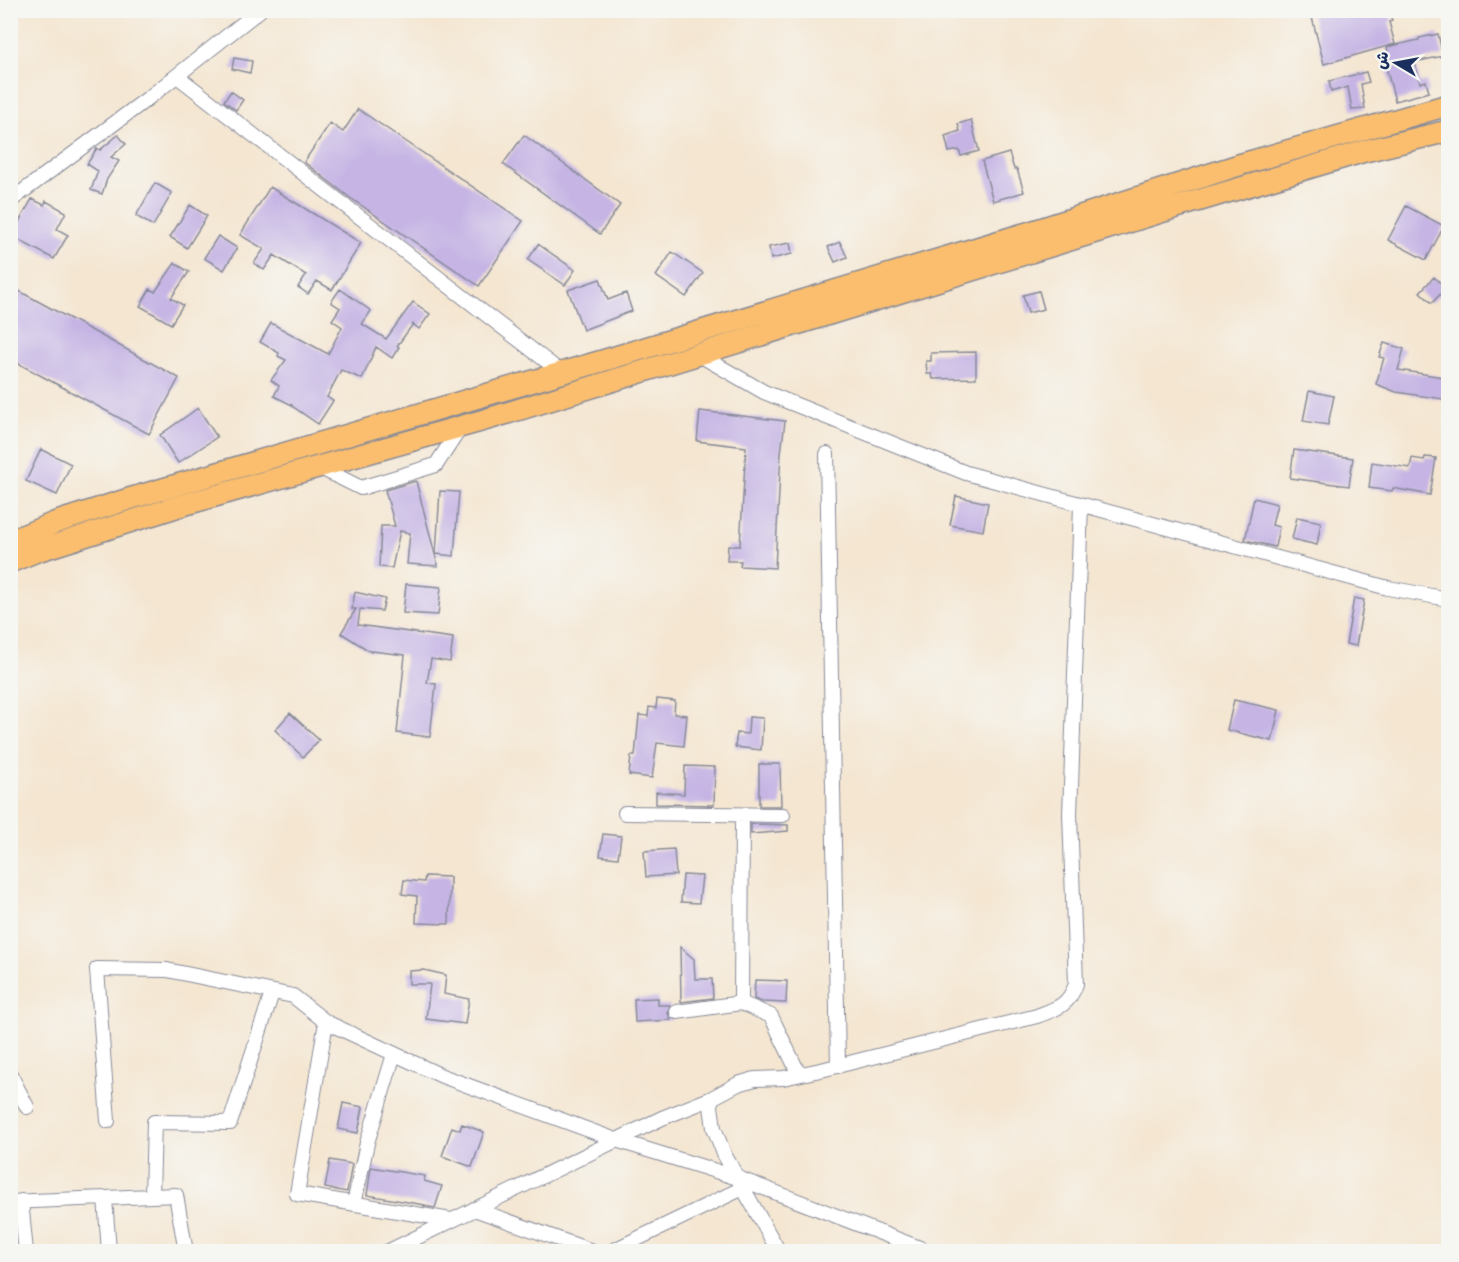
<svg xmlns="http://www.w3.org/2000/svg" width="1459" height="1262" viewBox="0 0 1459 1262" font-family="Dekko,'Playpen Sans Arabic',sans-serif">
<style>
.building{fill:#c5b4e4}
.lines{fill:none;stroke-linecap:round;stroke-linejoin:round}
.minor-casing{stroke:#888a98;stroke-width:16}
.highway-casing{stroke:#888a98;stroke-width:24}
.minor{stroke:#fff;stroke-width:14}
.highway{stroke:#fabe6e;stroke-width:21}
</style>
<rect width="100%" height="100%" fill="#f6f6f2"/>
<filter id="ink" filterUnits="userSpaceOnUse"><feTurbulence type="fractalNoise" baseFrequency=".0167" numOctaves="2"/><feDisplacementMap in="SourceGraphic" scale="12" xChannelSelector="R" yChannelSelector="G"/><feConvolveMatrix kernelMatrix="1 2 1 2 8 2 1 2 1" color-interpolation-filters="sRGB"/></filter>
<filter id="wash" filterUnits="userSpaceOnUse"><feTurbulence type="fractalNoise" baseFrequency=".008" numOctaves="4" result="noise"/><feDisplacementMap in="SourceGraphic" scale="24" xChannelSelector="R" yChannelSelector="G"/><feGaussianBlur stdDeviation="1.35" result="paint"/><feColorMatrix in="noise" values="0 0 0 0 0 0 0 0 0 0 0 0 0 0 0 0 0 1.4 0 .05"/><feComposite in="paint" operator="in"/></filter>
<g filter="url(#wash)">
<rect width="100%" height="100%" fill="#f4e6d1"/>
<g id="blocks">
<path class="building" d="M 1310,10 L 1389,10 L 1392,21 L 1389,22 L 1395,44 L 1324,64 Z
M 1438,34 L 1443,56 L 1415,62 L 1420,83 L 1426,81 L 1429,92 L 1395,101 L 1386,67 L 1391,66 L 1387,47 L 1419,40 L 1419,38 Z
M 234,58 L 252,61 L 250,73 L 232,69 Z
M 1366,72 L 1369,82 L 1361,84 L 1365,109 L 1352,110 L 1348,87 L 1331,92 L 1329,81 Z
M 231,91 L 243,100 L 236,110 L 224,101 Z
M 358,109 L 523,221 L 479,286 L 349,197 L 304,162 L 330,123 L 343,132 Z
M 971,120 L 979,151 L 961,156 L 959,150 L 949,152 L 945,136 L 960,131 L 958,124 Z
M 118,135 L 126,144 L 111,157 L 119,161 L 107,179 L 102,194 L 91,190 L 98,171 L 87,164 L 97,148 L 100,150 Z
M 524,135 L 620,205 L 600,234 L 503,164 Z
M 1009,153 L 1014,169 L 1017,169 L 1024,192 L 993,201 L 982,161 Z
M 155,183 L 172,193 L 153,226 L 136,216 Z
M 270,187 L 361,243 L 332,290 L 317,281 L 308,294 L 298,287 L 306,275 L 274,255 L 264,270 L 254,263 L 264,249 L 240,235 Z
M 32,199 L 44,205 L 46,201 L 66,212 L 57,229 L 68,235 L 54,259 L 11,236 Z
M 190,205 L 207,216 L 187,248 L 170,237 Z
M 1406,206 L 1444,226 L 1426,260 L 1388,240 Z
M 218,236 L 237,248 L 224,270 L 204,258 Z
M 840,242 L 847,257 L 835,262 L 828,247 Z
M 790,243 L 792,254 L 771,259 L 769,247 Z
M 538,244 L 575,270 L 565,285 L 528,260 Z
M 672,252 L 703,273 L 686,297 L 656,276 Z
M 175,263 L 189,272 L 171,298 L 183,305 L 171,324 L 140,306 L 150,289 L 155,292 Z
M 1434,277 L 1446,288 L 1432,303 L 1420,292 Z
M 600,279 L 608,300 L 626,293 L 632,311 L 583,330 L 568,290 Z
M 10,286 L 179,378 L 149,434 L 10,359 Z
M 340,289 L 371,311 L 362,324 L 386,339 L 413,302 L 430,314 L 419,329 L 413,324 L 397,346 L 399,347 L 392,358 L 376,347 L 362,379 L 341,370 L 327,397 L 333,401 L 318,424 L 292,406 L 292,405 L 274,396 L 279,386 L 271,380 L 286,360 L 278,356 L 279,353 L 260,342 L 271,323 L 328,354 L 342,327 L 332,320 L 340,308 L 331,302 Z
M 1039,291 L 1044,309 L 1028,313 L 1023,295 Z
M 1384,343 L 1404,349 L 1398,370 L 1449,378 L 1449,400 L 1396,392 L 1376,384 L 1384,358 L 1379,357 Z
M 976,352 L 976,378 L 933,379 L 932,374 L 927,374 L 926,361 L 931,361 L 931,353 Z
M 1309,391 L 1334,396 L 1328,425 L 1303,421 Z
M 198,408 L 217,437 L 178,463 L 160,435 Z
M 700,411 L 785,421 L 781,453 L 775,568 L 740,566 L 741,561 L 727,561 L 728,546 L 740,546 L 746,447 L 697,441 Z
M 41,449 L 71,464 L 57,495 L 26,481 Z
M 1294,450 L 1353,458 L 1349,486 L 1290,478 Z
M 1425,457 L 1436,458 L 1430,495 L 1393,488 L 1392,491 L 1369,488 L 1372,462 L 1410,468 L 1412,458 L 1424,460 Z
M 416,481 L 438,566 L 407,564 L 410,533 L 400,531 L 392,568 L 379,567 L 381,526 L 395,526 L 385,490 Z
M 440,491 L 459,492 L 454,556 L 436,554 Z
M 956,496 L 988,503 L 983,531 L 950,525 Z
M 1254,498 L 1277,504 L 1272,525 L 1279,527 L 1275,547 L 1245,540 Z
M 1297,517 L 1321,522 L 1317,545 L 1292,539 Z
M 406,584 L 441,587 L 438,615 L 403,613 Z
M 355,592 L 385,599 L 382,611 L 360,609 L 358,625 L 453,638 L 450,662 L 431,659 L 427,683 L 436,684 L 430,737 L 397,733 L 405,655 L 372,651 L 371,652 L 341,633 L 356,609 L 352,609 Z
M 1354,598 L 1364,600 L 1356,646 L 1346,644 Z
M 657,699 L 675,701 L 674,714 L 687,715 L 684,746 L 657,743 L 652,778 L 629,775 L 631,756 L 635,756 L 639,715 L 648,716 L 649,707 L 656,708 Z
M 1234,700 L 1279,710 L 1272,741 L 1227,730 Z
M 290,713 L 319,740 L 303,757 L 275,730 Z
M 749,717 L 763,718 L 761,750 L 735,747 L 737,733 L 748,734 Z
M 759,764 L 780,764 L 781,806 L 759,806 Z
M 685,766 L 715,767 L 714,805 L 656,804 L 656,792 L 684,794 Z
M 751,824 L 788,825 L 788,831 L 751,834 Z
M 603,834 L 621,836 L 618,858 L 600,856 Z
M 674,849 L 676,875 L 646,877 L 644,851 Z
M 683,875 L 702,876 L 699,903 L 681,902 Z
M 425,876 L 450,877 L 449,924 L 416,923 L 417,896 L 402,894 L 404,880 L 424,882 Z
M 680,947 L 694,959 L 695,979 L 712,979 L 713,998 L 681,1002 Z
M 424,970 L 446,975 L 444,994 L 469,999 L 465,1024 L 426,1019 L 430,984 L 409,984 L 409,971 Z
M 755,980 L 787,981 L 786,1003 L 762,1002 L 754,999 Z
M 658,998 L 658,1005 L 670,1005 L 668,1013 L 671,1020 L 635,1022 L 634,999 Z
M 343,1103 L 363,1107 L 358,1133 L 338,1129 Z
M 462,1124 L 484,1132 L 472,1167 L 442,1156 L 452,1127 L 460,1130 Z
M 330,1160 L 352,1164 L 347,1192 L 325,1188 Z
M 371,1167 L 425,1176 L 424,1181 L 442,1186 L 435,1208 L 424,1206 L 425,1205 L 367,1195 Z"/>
</g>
</g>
<g filter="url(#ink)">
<use href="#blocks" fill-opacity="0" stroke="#888a98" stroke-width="1.5"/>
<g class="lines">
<defs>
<path id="minor" d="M 177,76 L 562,373
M 10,201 L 151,96 L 260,10
M 696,353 L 764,392 L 966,473 L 1388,588 L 1448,599
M 827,454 L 838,1066
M 319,467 L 361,488 L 436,465 L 461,427
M 625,813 L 783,815
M 741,1003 L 742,815
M 677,1012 L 741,1003 L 771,1016 L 797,1070
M 326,1022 L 297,1194 L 451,1220
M 10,1074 L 27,1107
M 710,1099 L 714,1128 L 724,1154 L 779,1252
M 108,1121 L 97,969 L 167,970 L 293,996 L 326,1022 L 442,1076 L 616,1140 L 738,1178 L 930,1252
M 152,1196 L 154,1122 L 230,1123 L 272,993
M 105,1198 L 109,1252
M 21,1201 L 26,1252
M 10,1202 L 176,1195 L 186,1252
M 354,1204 L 367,1143 L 394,1054
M 474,1209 L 595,1252
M 387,1252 L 662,1118 L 710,1099 L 738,1084 L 755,1079 L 783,1078 L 825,1069 L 1037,1016 C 1058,1008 1068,1006 1076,984 L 1070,814 L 1081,505
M 610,1252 L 743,1188"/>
<path id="highway" d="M 10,541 L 54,523 L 132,498 L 602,361 L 1037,230 L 1242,164 L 1448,105
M 10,562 L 37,551 L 176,507 L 488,419 L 1177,207 L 1365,151 L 1448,131"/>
</defs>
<use href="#minor" class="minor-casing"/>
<use href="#highway" class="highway-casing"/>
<use href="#minor" class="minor"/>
<use href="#highway" class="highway"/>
</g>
</g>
<rect width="1459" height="1262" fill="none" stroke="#f6f6f2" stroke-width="36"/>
<g transform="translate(1396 63) rotate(280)" stroke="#f6f6f2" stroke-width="4.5" paint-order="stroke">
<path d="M0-4.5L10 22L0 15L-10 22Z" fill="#1b2f5e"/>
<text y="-9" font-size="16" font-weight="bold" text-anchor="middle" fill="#1b2f5e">ش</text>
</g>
</svg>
